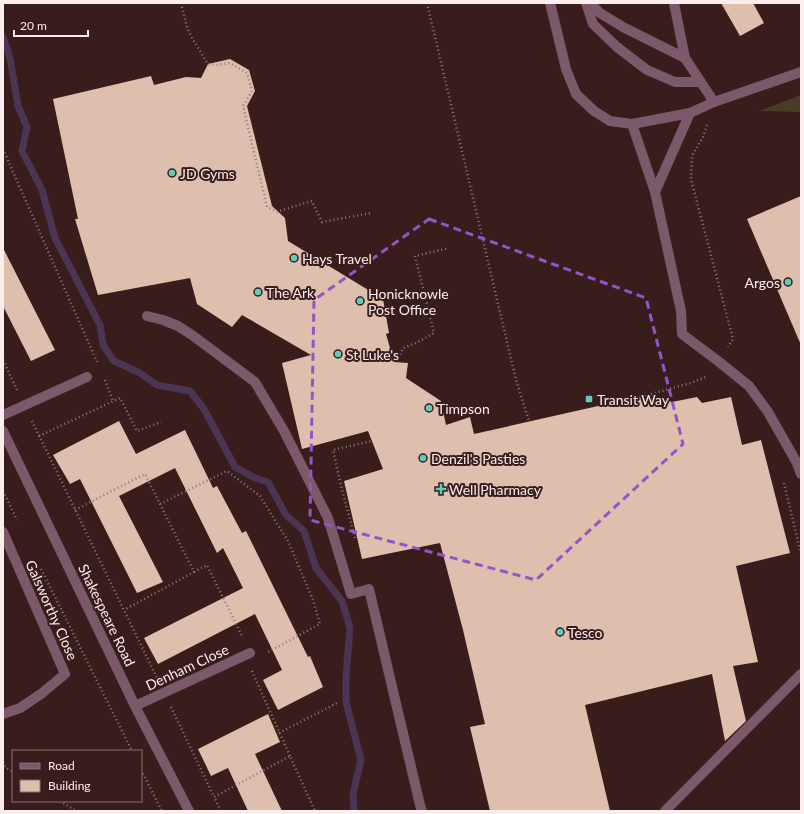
<svg xmlns="http://www.w3.org/2000/svg" width="804" height="814" viewBox="0 0 804 814" font-family="Lato,sans-serif">
<style>
.green{fill:#483c24}
.lines{fill:none;stroke-linecap:round;stroke-linejoin:round}
.stream{stroke:#4a3553;stroke-width:7}
.building{fill:#debeac}
.path{stroke:#8f7878;stroke-width:2.5;stroke-dasharray:1 3;stroke-linecap:butt}
.lane{stroke:#7b586a;stroke-width:10}
.street{stroke:#7b586a;stroke-width:10}
.marked{fill:none;stroke:#9553c8;stroke-width:3;stroke-dasharray:8 5;stroke-linejoin:round}
.poi-dot{fill:#5eceb7;stroke:#391d1d;stroke-width:1.5}
.labels{text-anchor:middle;dominant-baseline:central;stroke-width:4;stroke-linejoin:round;paint-order:stroke}
.poi-label{font-size:14px;fill:#fdedec;stroke:#391d1d;text-anchor:start}
.street-label{font-size:14px;fill:#fdedec;stroke:#391d1d}
</style>
<rect width="100%" height="100%" fill="#391d1d"/>
<path class="green" d="M 801,95 L 801,112 L 759,111 Z"/>
<g class="lines">
<path class="stream" d="M 3,37 L 10,58 L 18,106 L 27,127 L 22,151 L 42,190 L 55,238 L 100,325 L 103,345 L 114,361 L 140,373 L 157,385 L 190,391 L 204,409 L 235,467 L 255,478 L 268,482 L 286,515 L 304,531 L 316,568 L 342,601 L 350,628 L 346,676 L 346,702 L 361,760 L 353,794 L 354,811"/>
</g>
<path class="building" d="M 721,3 L 753,3 L 764,23 L 740,36 Z
M 230,59 L 249,70 L 255,91 L 247,106 L 272,206 L 285,218 L 288,241 L 383,299 L 389,333 L 386,334 L 394,362 L 408,363 L 406,378 L 441,401 L 446,425 L 470,417 L 474,434 L 647,395 L 672,402 L 697,397 L 702,403 L 731,397 L 742,445 L 761,440 L 790,553 L 736,566 L 758,662 L 733,666 L 746,721 L 725,741 L 712,674 L 585,705 L 610,811 L 490,811 L 470,727 L 485,724 L 463,630 L 440,543 L 362,559 L 344,481 L 383,469 L 368,431 L 302,449 L 282,363 L 311,355 L 242,315 L 232,327 L 197,304 L 190,278 L 98,295 L 75,219 L 78,219 L 53,99 L 151,76 L 154,85 L 186,77 L 201,78 L 208,64 Z
M 801,196 L 801,345 L 747,219 Z
M 3,248 L 55,350 L 31,361 L 3,306 Z
M 119,421 L 136,454 L 185,430 L 213,488 L 217,486 L 242,533 L 246,531 L 308,657 L 310,656 L 323,687 L 278,710 L 263,680 L 282,670 L 255,614 L 158,664 L 144,638 L 243,588 L 223,548 L 217,553 L 175,468 L 119,496 L 163,582 L 137,593 L 80,479 L 70,484 L 53,455 Z
M 268,714 L 280,742 L 255,754 L 282,811 L 248,811 L 228,768 L 211,776 L 198,749 Z"/>
<g class="lines">
<path class="path" d="M 181,3 L 187,27 L 192,38 L 208,64 L 217,65 L 230,63 L 247,73 L 252,91 L 243,106 L 267,207 L 278,212 L 282,210 L 312,201 L 322,222 L 371,213
M 427,3 L 516,380 L 529,421
M 707,125 L 703,137 L 692,156 L 691,179 L 733,339 L 728,347
M 3,149 L 97,362
M 3,360 L 17,390
M 397,362 L 403,348 L 416,343 L 434,333 L 415,256 L 449,248
M 105,380 L 113,401
M 647,395 L 691,383 L 708,376
M 32,421 L 157,678
M 39,436 L 120,398 L 137,431 L 161,422
M 784,483 L 801,554
M 3,491 L 17,520
M 160,504 L 227,471 L 260,496 L 288,541 L 313,600 L 320,624 L 268,652
M 75,510 L 145,474 L 194,572 L 124,610
M 355,538 L 341,486 L 333,450 L 372,441
M 41,569 L 132,751
M 194,572 L 207,565 L 243,638
M 252,671 L 290,756
M 171,707 L 214,797
M 279,733 L 337,703
M 3,762 L 5,767 L 13,772
M 141,770 L 162,811
M 60,801 L 76,811
M 221,811 L 214,797 L 290,756 L 315,811"/>
<path class="lane" d="M 550,3 L 566,69 L 576,94 L 594,111 L 610,121 L 632,124 L 690,113
M 586,3 L 593,24 L 617,47 L 647,70 L 675,82 L 701,82
M 590,3 L 600,13 L 623,27 L 685,58
M 674,3 L 685,58 L 714,102
M 632,124 L 655,192 L 681,311 L 682,334 L 718,361 L 749,386 L 768,412 L 797,463 L 801,474
M 655,192 L 690,113
M 147,316 L 163,320 L 178,326 L 192,335 L 255,382 L 284,431 L 328,518 L 351,594 L 369,589 L 420,805 L 422,811
M 665,811 L 801,674"/>
<path class="street" d="M 690,113 L 714,102 L 801,72
M 3,415 L 87,377
M 3,431 L 135,706 L 189,811
M 3,532 L 65,674 L 41,694 L 20,708 L 3,714
M 135,706 L 250,653"/>
</g>
<path class="marked" d="M 429,219 L 646,298 L 683,444 L 536,580 L 310,520 L 314,300 Z"/>
<g class="poi-dot">
<circle cx="172" cy="173" r="4"/>
<circle cx="294" cy="258" r="4"/>
<circle cx="788" cy="282" r="4"/>
<circle cx="258" cy="292" r="4"/>
<circle cx="360" cy="301" r="4"/>
<circle cx="338" cy="354" r="4"/>
<rect x="585" y="395" width="8" height="8" rx="2"/>
<circle cx="429" cy="408" r="4"/>
<circle cx="423" cy="458" r="4"/>
<path d="M439 483h4v4h4v4h-4v4h-4v-4h-4v-4h4z"/>
<circle cx="560" cy="632" r="4"/>
</g>
<g class="labels">
<g class="poi-label">
<text x="180" y="173">JD Gyms</text>
<text x="302" y="258">Hays Travel</text>
<text x="780" y="282" text-anchor="end">Argos</text>
<text x="266" y="292">The Ark</text>
<text x="368" y="293">Honicknowle<tspan x="368" dy="16">Post Office</tspan></text>
<text x="346" y="354">St Luke's</text>
<text x="597" y="399">Transit Way</text>
<text x="437" y="408">Timpson</text>
<text x="431" y="458">Denzil's Pasties</text>
<text x="449" y="489">Well Pharmacy</text>
<text x="568" y="632">Tesco</text>
</g>
<g class="street-label">
<text transform="translate(52 610) rotate(66)">Galsworthy Close</text>
<text transform="translate(107 615) rotate(64)">Shakespeare Road</text>
<text transform="translate(187 667) rotate(-25)">Denham Close</text>
</g>
</g>
<rect width="804" height="814" fill="none" stroke="#fdedec" stroke-width="8"/>
<rect x="12" y="750" width="130" height="52" fill="#391d1d" stroke="#877070"/>
<rect x="20" y="763" width="20" height="6" fill="#7b586a" stroke="#877070"/>
<text x="48" y="770" font-size="12" fill="#fdedec">Road</text>
<rect x="20" y="780" width="20" height="12" fill="#debeac" stroke="#877070"/>
<text x="48" y="790" font-size="12" fill="#fdedec">Building</text>
<path d="M14 30v6h74v-6" fill="none" stroke="#fdedec" stroke-width="2"/>
<text x="20" y="30" font-size="12" fill="#fdedec" stroke="#391d1d" stroke-width="3" paint-order="stroke">20 m</text>
</svg>
